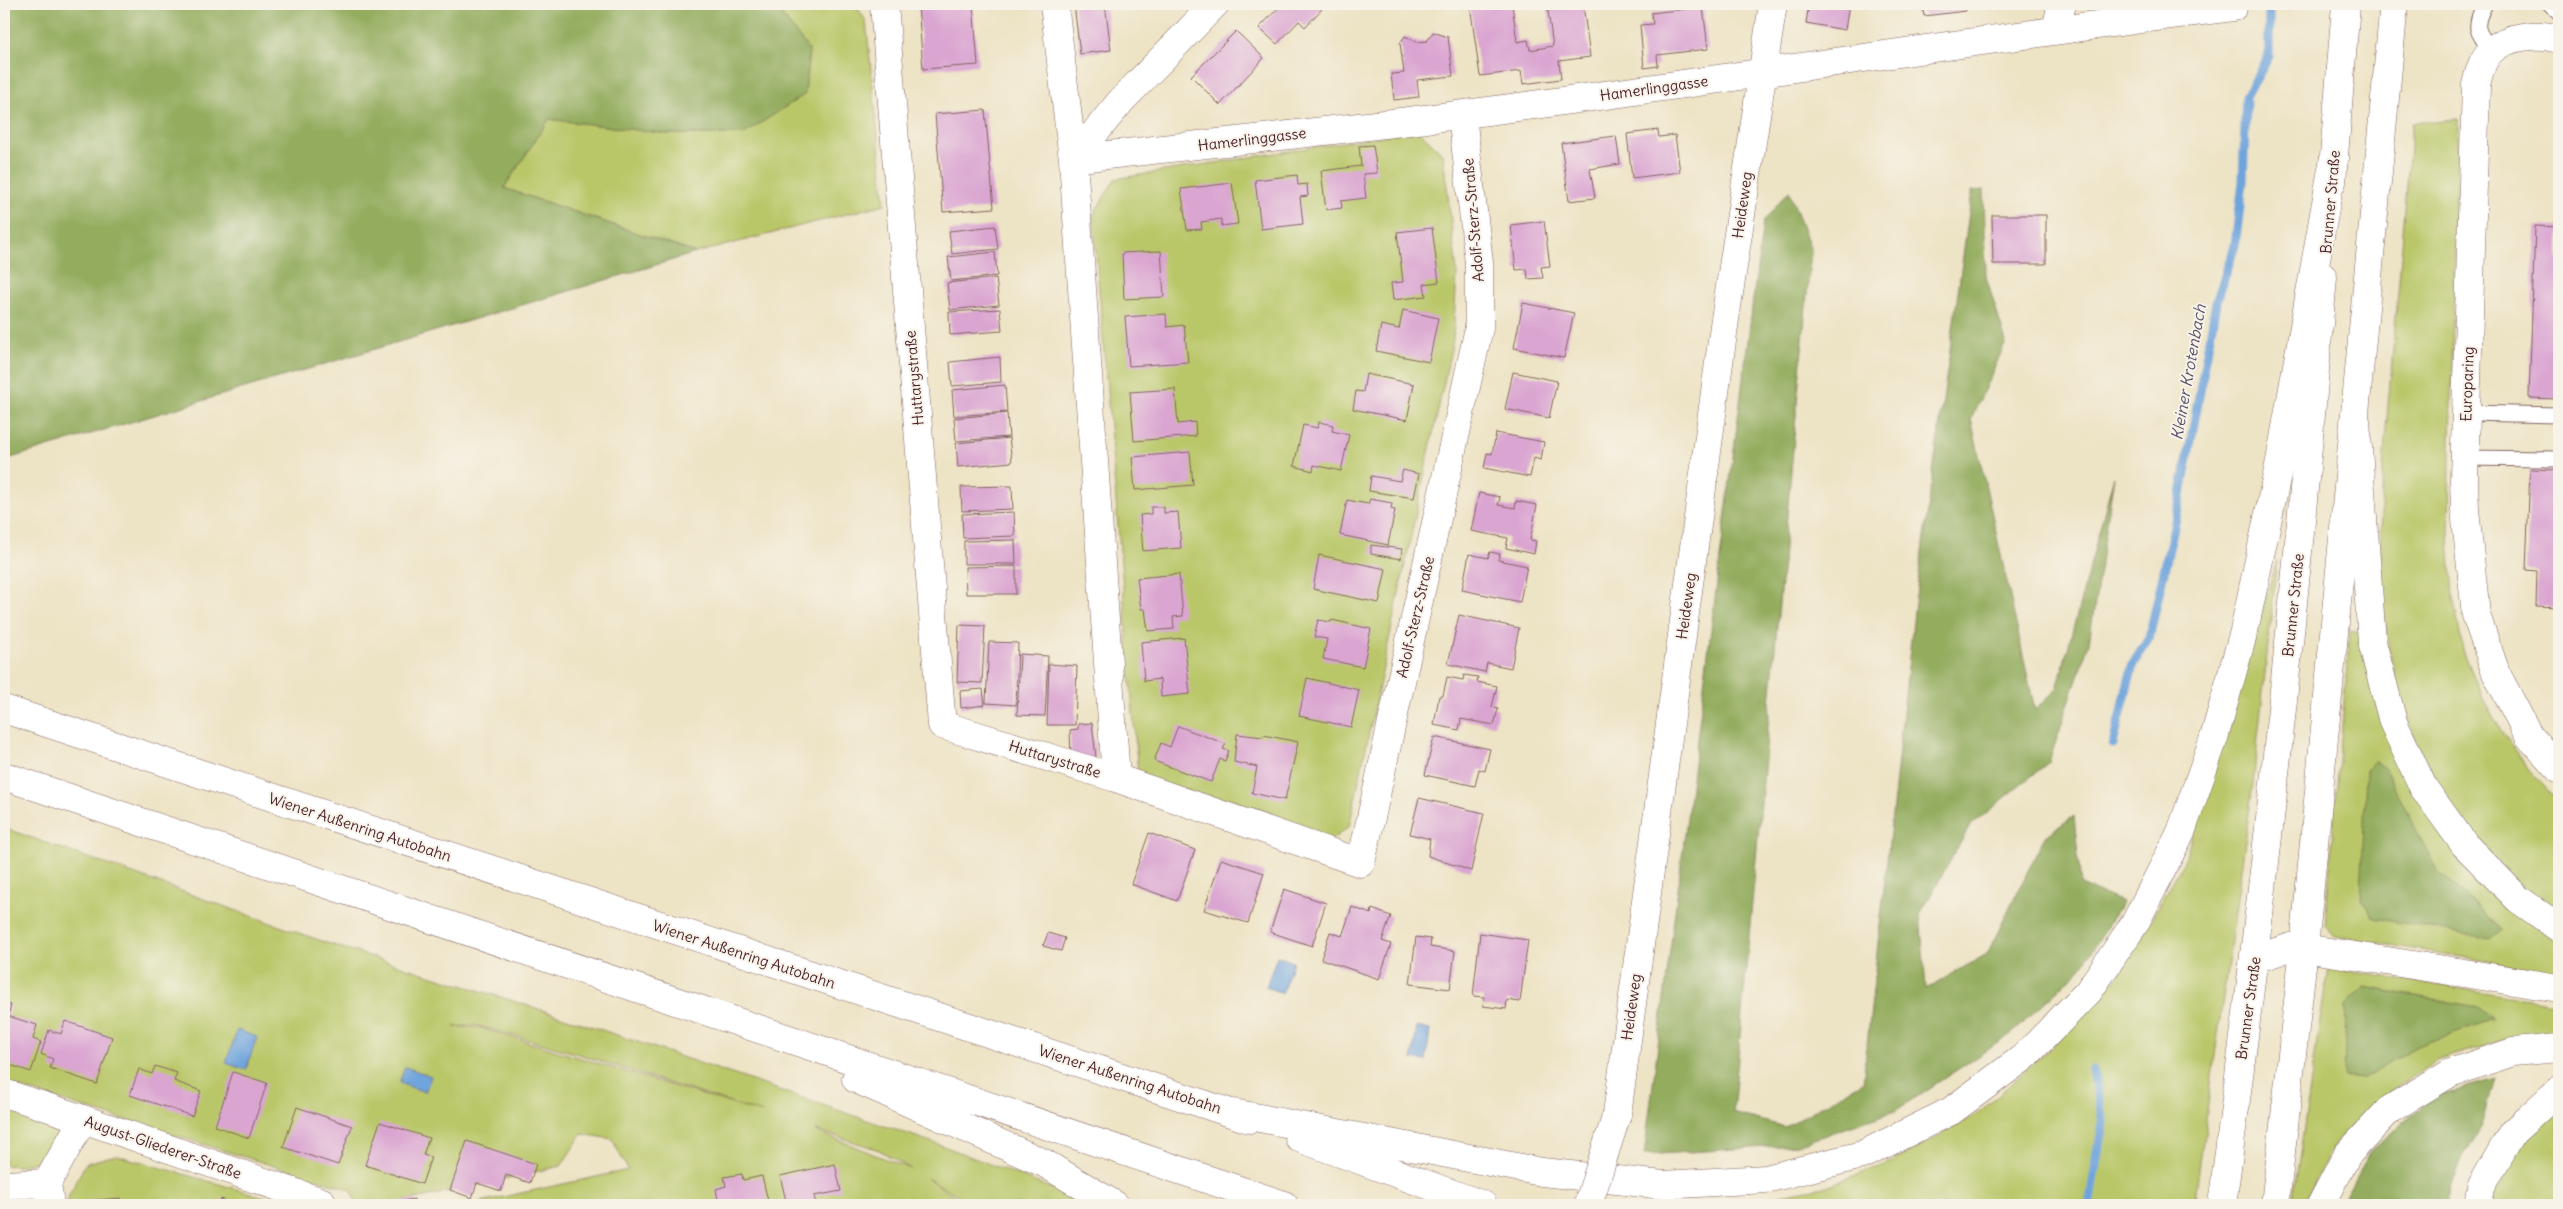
<svg xmlns="http://www.w3.org/2000/svg" width="2563" height="1209" viewBox="0 0 2563 1209" font-family="Delius,sans-serif">
<style>
.green{fill:#bac769;stroke:#82734a;fill-rule:evenodd}
.forest{fill:#93ac5d;stroke:#6e6644}
.water{fill:#70a4dc;stroke:#5d6284}
.lines{fill:none;stroke-linecap:round;stroke-linejoin:round}
.stream{stroke:#70a4dc;stroke-width:9}
.building{fill:#daa5d1}
.service-casing{stroke:#836461;stroke-width:17}
.minor-casing{stroke:#836461;stroke-width:29}
.primary-casing{stroke:#836461;stroke-width:29}
.motorway-casing{stroke:#836461;stroke-width:29}
.service{stroke:#fff;stroke-width:15}
.minor{stroke:#fff;stroke-width:28}
.primary{stroke:#fff;stroke-width:28}
.motorway{stroke:#fff;stroke-width:28}
.minor-bridge-casing{stroke:#836461;stroke-width:29;stroke-linecap:butt}
.minor-bridge{stroke:#fff;stroke-width:28}
.labels{text-anchor:middle;dominant-baseline:central;stroke-width:4;stroke-linejoin:round;paint-order:stroke}
.street-label{font-size:15px;fill:#4a1f2b;stroke:#f7f3e8}
.water-label{font-size:16px;font-style:italic;fill:#574e69;stroke:#f7f3e8}
</style>
<rect width="100%" height="100%" fill="#f7f3e8"/>
<filter id="ink" filterUnits="userSpaceOnUse"><feTurbulence type="fractalNoise" baseFrequency=".02" numOctaves="2"/><feDisplacementMap in="SourceGraphic" scale="10" xChannelSelector="R" yChannelSelector="G"/><feConvolveMatrix kernelMatrix="1 2 1 2 8 2 1 2 1" color-interpolation-filters="sRGB"/></filter>
<filter id="wash" filterUnits="userSpaceOnUse"><feTurbulence type="fractalNoise" baseFrequency=".0096" numOctaves="4" result="noise"/><feDisplacementMap in="SourceGraphic" scale="20" xChannelSelector="R" yChannelSelector="G"/><feGaussianBlur stdDeviation="1.12" result="paint"/><feColorMatrix in="noise" values="0 0 0 0 0 0 0 0 0 0 0 0 0 0 0 0 0 1.4 0 .05"/><feComposite in="paint" operator="in"/></filter>
<g filter="url(#wash)">
<rect width="100%" height="100%" fill="#ede3c5"/>
<path class="green" d="M 773,4 L 855,4 L 866,21 L 885,204 L 696,253 L 504,188 L 549,119 L 668,134 L 744,134 L 805,94 L 809,50 Z
M 2458,119 L 2450,442 L 2449,538 L 2453,597 L 2463,650 L 2483,699 L 2502,732 L 2533,774 L 2559,803 L 2559,913 C 2547,904 2534,895 2521,885 C 2500,868 2481,844 2464,822 C 2363,688 2376,540 2390,383 C 2398,296 2405,210 2412,123 Z
M 1418,130 L 1443,154 L 1457,272 L 1453,340 L 1349,827 L 1320,848 L 1138,774 L 1093,215 L 1115,179 Z
M 2277,561 L 2253,784 L 2194,1205 L 1729,1205 L 1824,1187 L 1894,1161 L 1979,1113 L 2081,1019 L 2120,973 L 2184,862 Z
M 2350,631 L 2361,633 L 2381,721 L 2510,909 L 2559,942 L 2559,973 L 2335,936 L 2325,926 Z
M 4,828 L 330,944 L 558,1015 L 946,1147 L 1063,1193 L 1081,1205 L 975,1205 L 927,1178 L 968,1205 L 466,1205 L 628,1170 L 612,1139 L 582,1134 L 561,1166 L 389,1205 L 356,1205 L 352,1190 L 4,1083 ZM 476,1025 L 578,1054 L 762,1113 L 478,1027 L 454,1027 ZM 816,1130 L 879,1150 L 911,1169 L 816,1131 Z
M 2328,968 L 2559,1004 L 2559,1035 L 2504,1040 L 2436,1061 L 2378,1101 L 2334,1145 L 2307,1197 L 2293,1200 Z
M 2559,1105 L 2559,1205 L 2491,1205 L 2492,1195 L 2519,1144 Z
M 5,1111 L 40,1121 L 56,1129 L 57,1139 L 45,1160 L 20,1166 L 4,1165 Z
M 116,1155 L 293,1205 L 67,1205 L 69,1195 L 86,1163 Z"/>
<path class="forest" d="M 4,4 L 773,4 L 809,50 L 805,94 L 744,134 L 668,134 L 549,119 L 504,188 L 696,253 L 4,460 Z
M 1984,190 L 1986,277 L 2006,342 L 1971,419 L 2035,710 L 2057,689 L 2114,476 L 2089,643 L 2049,762 L 1970,826 L 1920,914 L 1926,989 L 1987,954 L 2045,836 L 2074,816 L 2081,885 L 2122,902 L 2081,968 L 2011,1034 L 1895,1111 L 1797,1145 L 1644,1155 L 1763,222 L 1789,191 L 1811,250 L 1733,1113 L 1785,1127 L 1863,1082 L 1915,603 L 1972,191 Z
M 2375,760 L 2385,769 L 2437,870 L 2502,930 L 2491,939 L 2374,918 L 2361,899 L 2366,770 Z
M 2364,987 L 2478,1007 L 2493,1019 L 2417,1046 L 2362,1079 L 2344,1077 L 2346,1005 Z
M 2495,1079 L 2482,1127 L 2459,1164 L 2446,1205 L 2340,1205 L 2371,1150 L 2433,1097 Z"/>
<path class="water" d="M 1277,956 L 1293,962 L 1282,993 L 1266,987 Z
M 1417,1027 L 1430,1030 L 1426,1061 L 1412,1059 Z
M 237,1030 L 257,1037 L 246,1070 L 226,1063 Z
M 405,1067 L 431,1076 L 425,1092 L 399,1083 Z"/>
<g class="lines">
<path class="stream" d="M 2113,744 L 2133,664 L 2149,638 L 2180,500 L 2216,303 L 2235,245 L 2243,182 L 2246,97 L 2269,56 L 2269,4
M 2089,1205 L 2103,1122 L 2093,1070"/>
</g>
<g id="blocks">
<path class="building" d="M 918,4 L 973,4 L 978,65 L 923,69 Z
M 1074,4 L 1105,4 L 1111,50 L 1080,54 Z
M 1282,4 L 1317,4 L 1322,9 L 1305,27 L 1299,21 L 1277,44 L 1259,28 Z
M 1512,4 L 1517,42 L 1528,40 L 1530,50 L 1553,46 L 1547,4 L 1583,4 L 1590,57 L 1559,61 L 1561,79 L 1523,84 L 1521,71 L 1480,76 L 1470,5 Z
M 1809,4 L 1849,4 L 1845,30 L 1806,23 Z
M 1922,4 L 1965,4 L 1966,11 L 1924,16 Z
M 1703,7 L 1708,49 L 1657,55 L 1658,66 L 1644,68 L 1640,25 L 1653,24 L 1651,13 Z
M 1236,31 L 1264,58 L 1220,105 L 1191,76 Z
M 1433,32 L 1448,37 L 1453,76 L 1417,80 L 1419,97 L 1394,100 L 1391,74 L 1404,73 L 1400,43 L 1405,36 L 1417,42 L 1427,41 Z
M 985,110 L 994,208 L 943,212 L 935,114 Z
M 1658,130 L 1659,137 L 1675,135 L 1680,172 L 1632,178 L 1627,134 Z
M 1616,136 L 1620,164 L 1590,169 L 1595,198 L 1569,201 L 1561,143 Z
M 1373,145 L 1377,173 L 1363,174 L 1366,198 L 1341,201 L 1342,208 L 1326,210 L 1321,171 L 1361,166 L 1359,146 Z
M 1297,175 L 1298,185 L 1307,184 L 1308,196 L 1300,197 L 1303,224 L 1261,229 L 1255,180 Z
M 1232,183 L 1238,224 L 1221,226 L 1221,219 L 1201,222 L 1202,229 L 1187,230 L 1181,189 Z
M 1992,215 L 2046,215 L 2046,264 L 1993,264 Z
M 1544,221 L 1550,266 L 1541,267 L 1543,278 L 1528,279 L 1527,269 L 1516,270 L 1511,225 Z
M 995,226 L 998,249 L 952,254 L 949,231 Z
M 2535,226 L 2559,227 L 2559,399 L 2529,398 Z
M 1432,228 L 1439,282 L 1424,284 L 1426,296 L 1393,300 L 1391,283 L 1403,282 L 1397,232 Z
M 1161,251 L 1164,297 L 1124,299 L 1122,253 Z
M 995,252 L 997,276 L 951,281 L 948,257 Z
M 996,278 L 999,305 L 950,310 L 947,283 Z
M 1523,303 L 1574,313 L 1564,358 L 1514,348 Z
M 1000,309 L 1002,331 L 950,335 L 949,312 Z
M 1403,310 L 1438,318 L 1429,362 L 1376,351 L 1381,325 L 1399,329 Z
M 1166,314 L 1167,327 L 1184,325 L 1188,362 L 1129,366 L 1125,317 Z
M 1000,357 L 1001,382 L 952,386 L 950,362 Z
M 1513,372 L 1557,381 L 1549,418 L 1505,409 Z
M 1366,374 L 1414,384 L 1407,420 L 1353,409 L 1356,391 L 1363,392 Z
M 1005,385 L 1007,412 L 954,416 L 952,390 Z
M 1175,389 L 1178,424 L 1195,422 L 1196,436 L 1134,441 L 1130,392 Z
M 1007,413 L 1009,437 L 956,441 L 954,418 Z
M 1319,422 L 1333,425 L 1332,431 L 1349,435 L 1341,471 L 1314,465 L 1313,471 L 1294,466 L 1303,425 L 1318,428 Z
M 1496,433 L 1544,442 L 1541,460 L 1534,458 L 1530,477 L 1484,468 L 1487,453 L 1492,454 Z
M 1009,438 L 1012,462 L 958,467 L 956,443 Z
M 1190,452 L 1193,485 L 1135,490 L 1132,457 Z
M 2530,469 L 2559,470 L 2559,607 L 2536,606 L 2537,571 L 2526,570 Z
M 1403,470 L 1419,474 L 1414,498 L 1369,491 L 1371,476 L 1400,481 Z
M 1012,486 L 1013,509 L 962,511 L 961,487 Z
M 1479,493 L 1500,497 L 1498,505 L 1515,508 L 1516,501 L 1537,505 L 1530,540 L 1536,541 L 1534,554 L 1506,548 L 1508,538 L 1471,531 Z
M 1370,499 L 1392,503 L 1391,509 L 1395,510 L 1388,545 L 1340,535 L 1347,500 L 1368,504 Z
M 1151,507 L 1164,507 L 1164,513 L 1178,512 L 1181,548 L 1143,551 L 1140,515 L 1151,514 Z
M 1014,512 L 1015,536 L 963,538 L 962,514 Z
M 1015,540 L 1016,564 L 964,564 L 964,541 Z
M 1371,545 L 1402,549 L 1401,559 L 1371,554 Z
M 1490,552 L 1500,554 L 1498,560 L 1527,566 L 1520,602 L 1462,590 L 1469,554 L 1488,558 Z
M 1319,555 L 1386,569 L 1379,603 L 1313,589 Z
M 1016,566 L 1016,594 L 966,594 L 965,567 Z
M 1179,574 L 1183,616 L 1173,617 L 1174,629 L 1148,631 L 1145,609 L 1141,609 L 1137,578 Z
M 1459,615 L 1519,628 L 1511,668 L 1487,663 L 1485,672 L 1448,664 Z
M 1318,620 L 1331,622 L 1332,620 L 1371,629 L 1363,667 L 1323,659 L 1327,639 L 1314,637 Z
M 959,625 L 985,626 L 982,683 L 957,682 Z
M 1184,638 L 1190,694 L 1161,697 L 1160,679 L 1144,681 L 1141,642 Z
M 989,642 L 1018,643 L 1016,705 L 986,703 Z
M 1020,654 L 1048,656 L 1045,716 L 1017,715 Z
M 1049,664 L 1077,666 L 1075,725 L 1047,725 Z
M 1464,675 L 1478,677 L 1477,682 L 1497,686 L 1492,707 L 1498,709 L 1494,725 L 1461,719 L 1459,730 L 1434,725 L 1439,696 L 1443,696 L 1447,677 L 1463,680 Z
M 1307,678 L 1359,690 L 1351,727 L 1299,716 Z
M 983,689 L 985,705 L 961,708 L 960,691 Z
M 1092,723 L 1096,758 L 1071,758 L 1070,730 L 1078,729 L 1078,724 Z
M 1178,726 L 1226,744 L 1223,749 L 1229,751 L 1225,761 L 1220,759 L 1211,782 L 1154,761 L 1161,743 L 1170,747 Z
M 1237,734 L 1263,737 L 1264,735 L 1298,742 L 1285,800 L 1252,793 L 1257,767 L 1234,762 Z
M 1434,737 L 1490,749 L 1485,771 L 1479,769 L 1475,786 L 1425,775 Z
M 1419,798 L 1484,813 L 1471,871 L 1428,856 L 1430,839 L 1410,834 Z
M 1149,833 L 1195,850 L 1177,901 L 1131,884 Z
M 1221,859 L 1264,873 L 1248,923 L 1204,910 Z
M 1284,889 L 1326,903 L 1312,946 L 1270,932 Z
M 1352,907 L 1371,914 L 1372,909 L 1391,916 L 1382,941 L 1391,944 L 1379,979 L 1321,959 L 1330,932 L 1342,936 Z
M 1048,933 L 1065,938 L 1061,951 L 1043,946 Z
M 1480,933 L 1528,940 L 1520,1002 L 1507,1000 L 1506,1009 L 1483,1006 L 1484,997 L 1473,996 Z
M 1416,937 L 1431,939 L 1430,947 L 1455,951 L 1450,989 L 1410,984 Z
M 4,1003 L 11,1005 L 8,1016 L 37,1025 L 33,1039 L 41,1042 L 31,1072 L 4,1063 Z
M 65,1021 L 112,1037 L 97,1084 L 50,1068 L 53,1059 L 41,1054 L 49,1030 L 61,1034 Z
M 155,1066 L 177,1073 L 174,1081 L 201,1091 L 192,1116 L 130,1095 L 139,1069 L 152,1074 Z
M 233,1072 L 267,1083 L 249,1138 L 215,1126 Z
M 297,1107 L 352,1126 L 338,1165 L 283,1147 Z
M 380,1122 L 429,1138 L 423,1155 L 431,1157 L 422,1184 L 365,1165 Z
M 467,1141 L 536,1164 L 530,1183 L 506,1175 L 501,1191 L 477,1183 L 472,1198 L 450,1190 Z
M 835,1164 L 841,1191 L 814,1196 L 816,1203 L 787,1205 L 780,1176 Z
M 742,1174 L 743,1180 L 762,1176 L 768,1201 L 759,1203 L 759,1205 L 719,1205 L 716,1189 L 726,1186 L 724,1177 Z
M 120,1198 L 121,1205 L 87,1205 L 87,1201 Z
M 221,1199 L 238,1205 L 242,1202 L 250,1205 L 219,1205 Z
M 414,1199 L 415,1205 L 386,1205 L 386,1204 Z
M 691,1200 L 692,1203 L 698,1202 L 699,1205 L 672,1205 Z"/>
</g>
</g>
<g filter="url(#ink)">
<use href="#blocks" fill-opacity="0" stroke="#836461" stroke-width="1"/>
<g class="lines">
<defs>
<path id="service" d="M 2485,4 C 2473,26 2476,32 2492,50
M 2550,4 L 2559,12
M 2465,413 L 2559,415
M 2465,458 L 2559,459"/>
<path id="minor" d="M 884,4 L 942,725 L 1116,778 L 1361,863 L 1479,328 L 1479,263 L 1462,115
M 1054,4 L 1073,159 L 1116,778
M 2056,29 L 2062,4
M 2559,39 C 2539,33 2509,35 2492,50 C 2482,59 2479,73 2476,85 L 2464,480 L 2465,510 L 2476,615 L 2496,673 L 2529,736 L 2559,769
M 1073,159 C 1204,144 1335,131 1465,114 C 1721,81 1976,39 2233,7
M 1073,159 L 1121,101 L 1215,4
M 4,1093 L 83,1119 L 322,1202
M 1617,1114 L 1724,326 L 1773,4
M 4,1185 L 47,1183
M 50,1205 L 47,1183 L 83,1119"/>
<path id="primary" d="M 2332,182 L 2346,4
M 2222,1205 C 2264,897 2297,587 2323,277
M 2275,1205 L 2304,948 L 2394,4"/>
<path id="motorway" d="M 2356,421 L 2372,642 L 2393,722 L 2423,787 L 2464,844 L 2518,899 L 2559,928
M 4,709 L 1249,1119
M 4,776 L 1284,1205
M 2255,959 L 2291,947 L 2304,948 L 2559,988
M 856,1079 L 1044,1163 L 1115,1205
M 1233,1113 L 1542,1172 L 1663,1185 L 1766,1179 L 1862,1155 L 1951,1111 L 2024,1057 L 2088,992 L 2135,923 L 2181,832 L 2214,738 L 2244,631 L 2280,461 L 2334,158
M 1299,1138 L 1483,1205
M 2321,1205 L 2347,1155 L 2389,1110 L 2450,1073 L 2513,1052 L 2559,1048
M 2478,1205 L 2481,1187 L 2512,1133 L 2559,1090"/>
</defs>
<use href="#service" class="service-casing"/>
<use href="#minor" class="minor-casing"/>
<use href="#primary" class="primary-casing"/>
<use href="#motorway" class="motorway-casing"/>
<use href="#service" class="service"/>
<use href="#minor" class="minor"/>
<use href="#primary" class="primary"/>
<use href="#motorway" class="motorway"/>
<defs>
<path id="minor-bridge" d="M 1588,1205 L 1617,1114"/>
</defs>
<use href="#minor-bridge" class="minor-bridge-casing"/>
<use href="#minor-bridge" class="minor-bridge"/>
</g>
</g>
<g class="labels">
<g class="street-label">
<text transform="translate(1654 88) rotate(-8)">Hamerlinggasse</text>
<text transform="translate(1252 139) rotate(-7)">Hamerlinggasse</text>
<text transform="translate(2330 202) rotate(-85)">Brunner Straße</text>
<text transform="translate(1742 205) rotate(-82)">Heideweg</text>
<text transform="translate(1473 220) rotate(-95)">Adolf-Sterz-Straße</text>
<text transform="translate(914 378) rotate(-95)">Huttarystraße</text>
<text transform="translate(2467 384) rotate(-88)">Europaring</text>
<text transform="translate(2293 605) rotate(-84)">Brunner Straße</text>
<text transform="translate(1686 606) rotate(-82)">Heideweg</text>
<text transform="translate(1415 617) rotate(-77)">Adolf-Sterz-Straße</text>
<text transform="translate(1055 759) rotate(17)">Huttarystraße</text>
<text transform="translate(360 827) rotate(18)">Wiener Außenring Autobahn</text>
<text transform="translate(744 954) rotate(18)">Wiener Außenring Autobahn</text>
<text transform="translate(1631 1007) rotate(-82)">Heideweg</text>
<text transform="translate(2248 1008) rotate(-82)">Brunner Straße</text>
<text transform="translate(1130 1079) rotate(18)">Wiener Außenring Autobahn</text>
<text transform="translate(163 1147) rotate(19)">August-Gliederer-Straße</text>
</g>
<g class="water-label">
<text transform="translate(2188 372) rotate(-80)">Kleiner Krotenbach</text>
</g>
</g>
<rect width="2563" height="1209" fill="none" stroke="#f7f3e8" stroke-width="20"/>
</svg>
